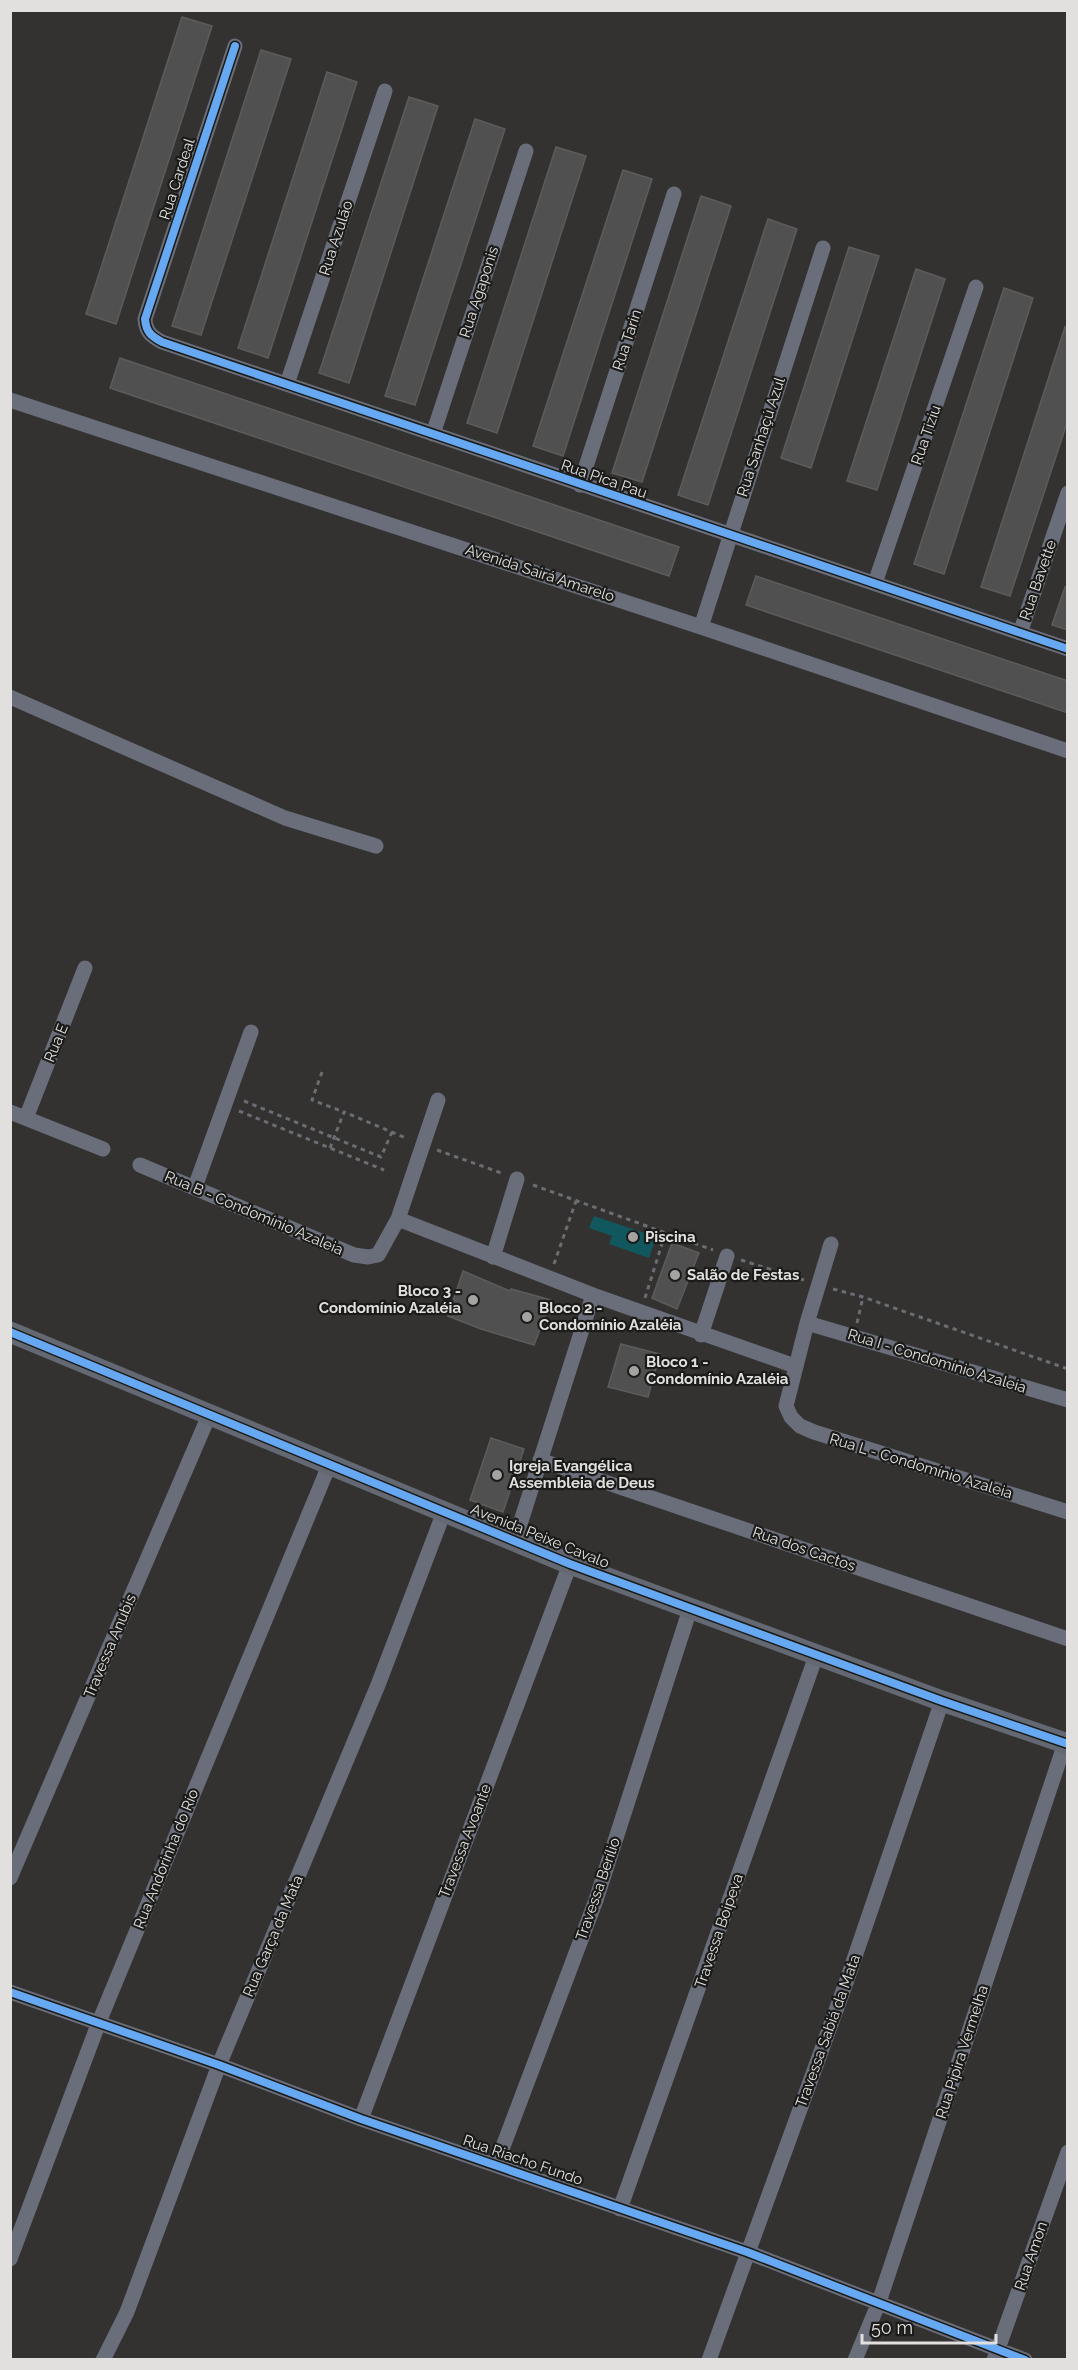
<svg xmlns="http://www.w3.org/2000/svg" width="1078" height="2370" viewBox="0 0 1078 2370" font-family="Raleway,sans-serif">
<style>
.water{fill:#11575e}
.building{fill:#515050;stroke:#5d5c5b;stroke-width:1.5}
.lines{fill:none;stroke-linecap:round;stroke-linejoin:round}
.path{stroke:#6a6d72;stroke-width:3;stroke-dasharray:4.5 4.5;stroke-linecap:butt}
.street{stroke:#696e7a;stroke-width:15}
.secondary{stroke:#636872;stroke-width:21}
.cycleway-casing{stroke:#1b1b19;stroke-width:11}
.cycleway{stroke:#66a8f1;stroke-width:8}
.poi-dot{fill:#a4a3a2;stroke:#1b1b19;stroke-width:2}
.labels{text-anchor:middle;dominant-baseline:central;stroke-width:4.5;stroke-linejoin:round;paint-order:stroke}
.street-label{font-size:15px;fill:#e1e0df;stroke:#1b1b19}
.poi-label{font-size:15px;font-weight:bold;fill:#e1e0df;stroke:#1b1b19;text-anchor:start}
</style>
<rect width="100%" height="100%" fill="#333231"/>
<path class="water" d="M 594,1216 L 656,1237 L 649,1258 L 609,1244 L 612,1236 L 589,1228 Z"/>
<path class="building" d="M 182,17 L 212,26 L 116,324 L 86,314 Z
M 261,50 L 291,59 L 201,335 L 172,326 Z
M 327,72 L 357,82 L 268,358 L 238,348 Z
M 409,97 L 438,106 L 349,383 L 319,373 Z
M 475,119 L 505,129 L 415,405 L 385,396 Z
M 556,147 L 586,156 L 497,433 L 467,423 Z
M 623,170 L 652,179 L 563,456 L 533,446 Z
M 701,196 L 731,206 L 642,482 L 612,473 Z
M 768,219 L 797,229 L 708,505 L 678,495 Z
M 849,247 L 879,256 L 811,468 L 781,458 Z
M 916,269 L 945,279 L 877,490 L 847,481 Z
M 1004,288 L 1033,298 L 944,574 L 914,564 Z
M 1065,327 L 1068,328 L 1068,420 L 1010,596 L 981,587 Z
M 120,358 L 679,547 L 669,576 L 110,388 Z
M 756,576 L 1068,681 L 1068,713 L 746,605 Z
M 1065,587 L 1068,587 L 1068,630 L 1052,625 Z
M 672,1243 L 699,1253 L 677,1309 L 652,1298 Z
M 463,1271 L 510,1291 L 511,1289 L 551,1300 L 534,1345 L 481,1329 L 448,1316 Z
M 621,1344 L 660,1354 L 648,1397 L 608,1387 Z
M 491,1438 L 524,1449 L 503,1512 L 470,1500 Z"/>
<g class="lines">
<path class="path" d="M 322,1072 L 312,1100 L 344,1112
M 244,1101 L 381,1157 L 392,1132
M 239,1111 L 384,1170
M 330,1148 L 344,1112 L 408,1139
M 437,1150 L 504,1174
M 533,1185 L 713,1250
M 741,1260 L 804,1280
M 554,1264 L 576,1201
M 833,1289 L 863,1297 L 1068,1369
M 645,1298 L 666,1231
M 857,1323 L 863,1297"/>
<path class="street" d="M 235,46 L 145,319 C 146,332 151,336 162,342 L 1068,649
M 287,384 L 385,91
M 10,400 L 701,627 L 1068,751
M 433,434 L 526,151
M 580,485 L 674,194
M 875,583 L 976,287
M 701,627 L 823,248
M 1020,633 L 1068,493
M 10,697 L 285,818 L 376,846
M 10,1112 L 103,1149
M 26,1118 L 85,968
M 140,1165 L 354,1255 L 368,1257 L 378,1255 L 398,1219 L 438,1100
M 195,1187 L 251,1032
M 398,1219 L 593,1295 L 795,1366
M 831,1244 L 807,1323 L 786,1406 L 791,1417 L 800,1426 L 814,1432 L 1068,1512
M 493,1257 L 517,1179
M 807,1323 L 1068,1400
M 701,1335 L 727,1256
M 540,1460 L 1068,1639
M 515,1540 L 593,1295
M 10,1878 L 210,1413
M 10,1992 L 219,2065 L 361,2119 L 747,2252 L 1025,2360
M 361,2119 L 570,1564
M 496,2165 L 596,1900 L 690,1609
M 620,2209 L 817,1653
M 10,2259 L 99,2022 L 330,1463
M 103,2360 L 127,2312 L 219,2065 L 378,1685 L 444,1512
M 709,2360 L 847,1980 L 942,1701
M 855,2360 L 879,2302 L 1065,1743
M 994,2360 L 1068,2152"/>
<path class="secondary" d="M 10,1332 L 570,1564 L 942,1701 L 1068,1744"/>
<defs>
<path id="cycleway" d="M 235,46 L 145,319 C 146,332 151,336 162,342 L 1068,649
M 10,1332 L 570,1564 L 942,1701 L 1068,1744
M 10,1992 L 219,2065 L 361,2119 L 747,2252 L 1025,2360"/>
</defs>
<use href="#cycleway" class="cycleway-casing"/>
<use href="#cycleway" class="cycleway"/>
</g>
<g class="poi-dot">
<circle cx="633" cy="1237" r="6"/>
<circle cx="675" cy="1275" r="6"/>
<circle cx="473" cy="1300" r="6"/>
<circle cx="527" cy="1317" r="6"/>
<circle cx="634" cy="1371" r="6"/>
<circle cx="497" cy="1475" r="6"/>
</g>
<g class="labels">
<g class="street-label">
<text transform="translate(177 179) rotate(-72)">Rua Cardeal</text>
<text transform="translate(336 238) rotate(-72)">Rua Azulão</text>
<text transform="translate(479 292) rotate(-72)">Rua Agaponis</text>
<text transform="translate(627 340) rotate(-72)">Rua Tarin</text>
<text transform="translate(926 435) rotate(-71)">Rua Tiziu</text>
<text transform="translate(761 437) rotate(-72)">Rua Sanhaçú Azul</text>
<text transform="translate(604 479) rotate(19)">Rua Pica Pau</text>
<text transform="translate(540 573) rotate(18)">Avenida Sairá Amarelo</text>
<text transform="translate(1038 580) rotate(-71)">Rua Bavette</text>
<text transform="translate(56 1043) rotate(-68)">Rua E</text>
<text transform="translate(254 1213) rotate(23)">Rua B - Condomínio Azaleia</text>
<text transform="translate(937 1361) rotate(17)">Rua I - Condomínio Azaleia</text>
<text transform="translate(921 1466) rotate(17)">Rua L - Condomínio Azaleia</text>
<text transform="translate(540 1536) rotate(22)">Avenida Peixe Cavalo</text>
<text transform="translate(804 1549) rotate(19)">Rua dos Cactos</text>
<text transform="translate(110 1646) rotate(-67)">Travessa Anubis</text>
<text transform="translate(465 1841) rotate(-69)">Travessa Avoante</text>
<text transform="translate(166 1859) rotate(-68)">Rua Andorinha do Río</text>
<text transform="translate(598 1889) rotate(-71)">Travessa Berílio</text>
<text transform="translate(719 1931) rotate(-71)">Travessa Boipeva</text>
<text transform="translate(273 1936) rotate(-67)">Rua Garça da Mata</text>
<text transform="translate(828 2031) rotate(-70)">Travessa Sabiá da Mata</text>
<text transform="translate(962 2052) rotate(-72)">Rua Pipira Vermelha</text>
<text transform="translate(523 2160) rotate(19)">Rua Riacho Fundo</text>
<text transform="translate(1031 2256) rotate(-71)">Rua Amon</text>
</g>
<g class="poi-label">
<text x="645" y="1237">Piscina</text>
<text x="687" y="1275">Salão de Festas</text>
<text x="461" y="1291" text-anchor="end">Bloco 3 -<tspan x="461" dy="17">Condomínio Azaléia</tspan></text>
<text x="539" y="1308">Bloco 2 -<tspan x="539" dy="17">Condomínio Azaléia</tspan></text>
<text x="646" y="1362">Bloco 1 -<tspan x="646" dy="17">Condomínio Azaléia</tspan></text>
<text x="509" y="1466">Igreja Evangélica<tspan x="509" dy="17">Assembleia de Deus</tspan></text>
</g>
</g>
<rect width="1078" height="2370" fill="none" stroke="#e1e0df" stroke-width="24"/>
<path d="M862 2334v9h134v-9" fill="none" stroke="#e1e0df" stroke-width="3"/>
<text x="871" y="2334" font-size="18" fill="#e1e0df" stroke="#1b1b19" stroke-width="4.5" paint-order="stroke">50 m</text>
</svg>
